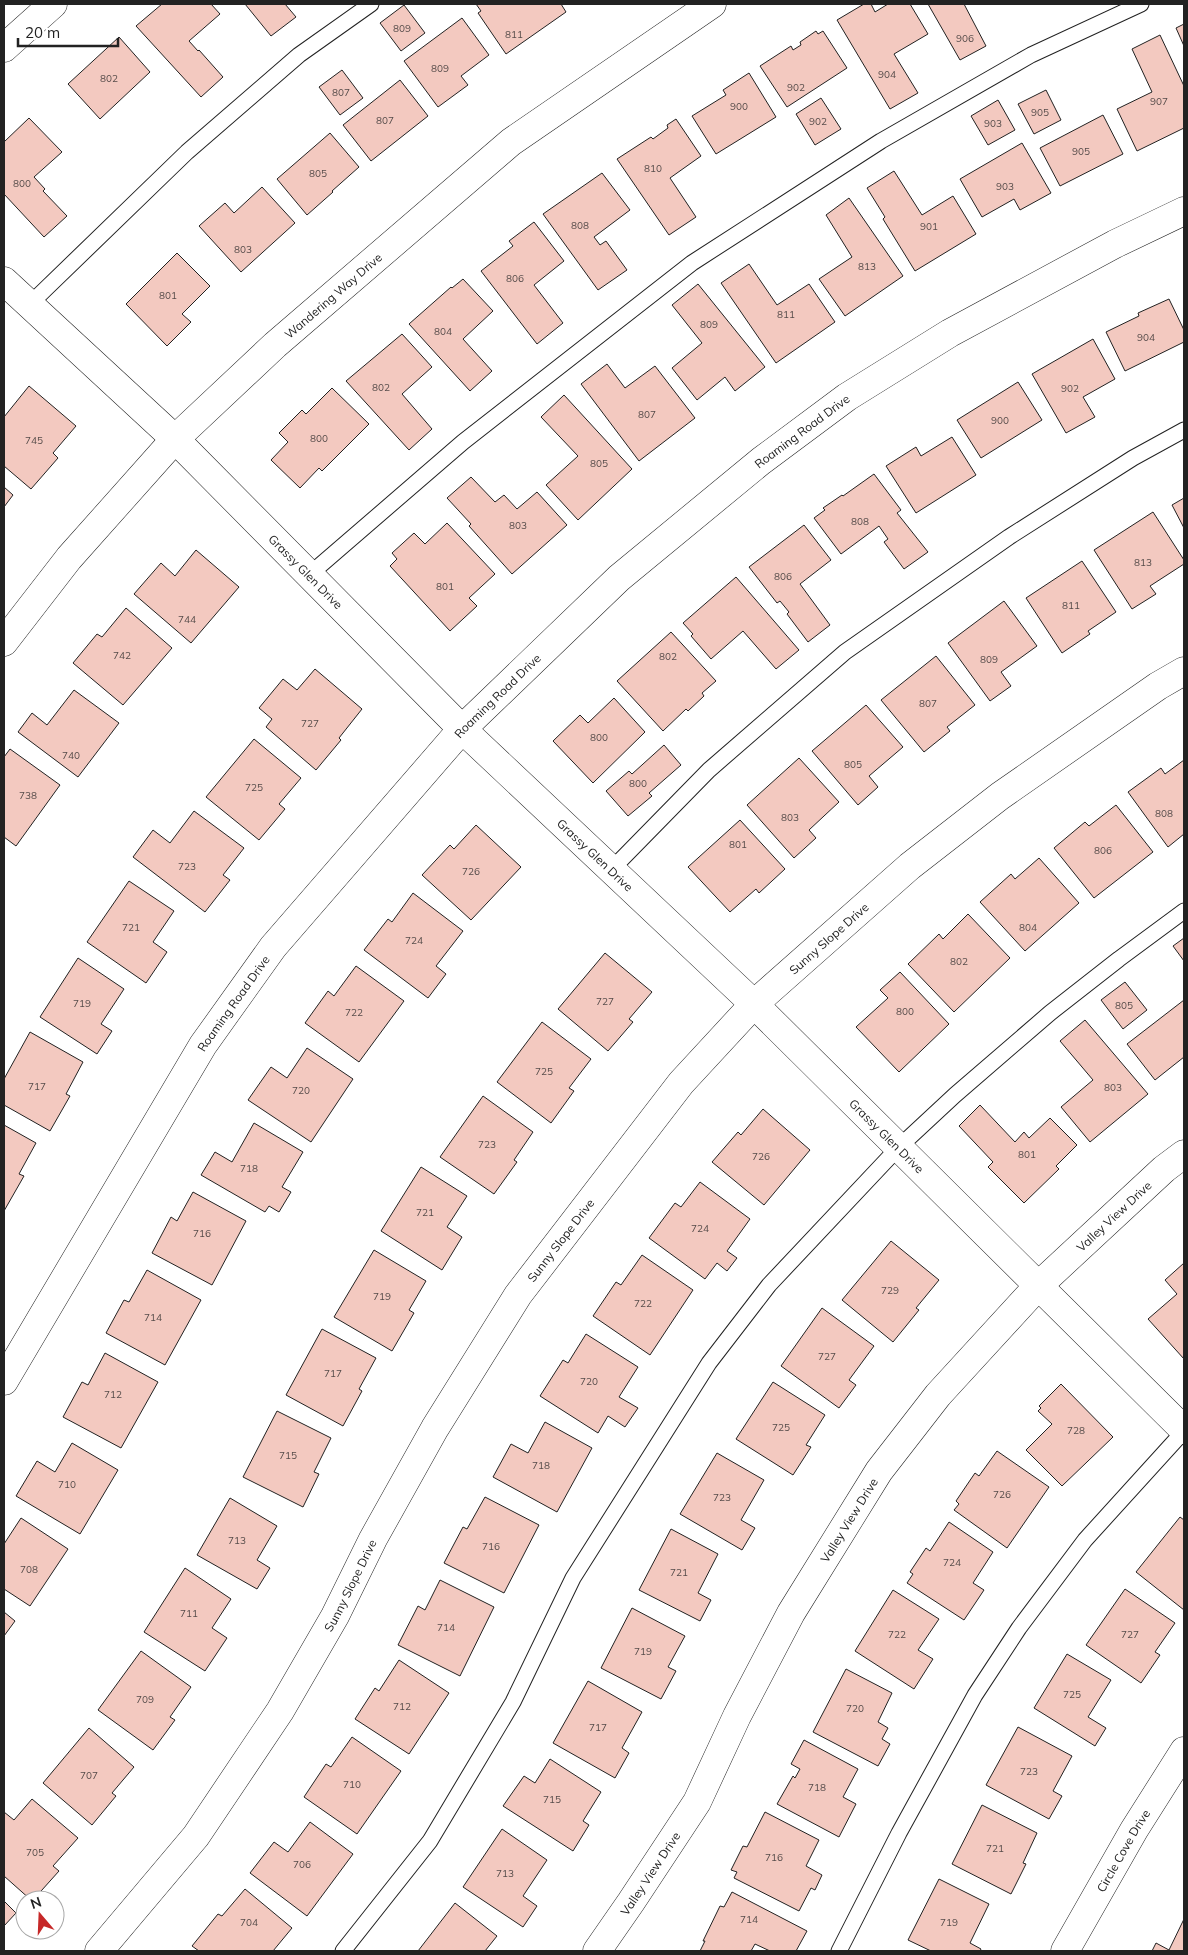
<svg xmlns="http://www.w3.org/2000/svg" width="1188" height="1955" viewBox="0 0 1188 1955" font-family="Mulish,sans-serif">
<style>
.building{fill:#f3c9c0;stroke:#222}
.lines{fill:none;stroke-linecap:round;stroke-linejoin:round}
.lane-casing{stroke:#222;stroke-width:17}
.street-casing{stroke:#222;stroke-width:29}
.lane{stroke:#fff;stroke-width:15}
.street{stroke:#fff;stroke-width:28}
.labels{text-anchor:middle;dominant-baseline:central;stroke-width:4;stroke-linejoin:round;paint-order:stroke}
.number-label{font-size:10px;fill:#564c4a}
.street-label{font-size:12px;fill:#222;stroke:#fff}
</style>
<rect width="100%" height="100%" fill="#fff"/>
<path class="building" d="M 162,4 L 211,4 L 220,14 L 189,41 L 198,51 L 199,50 L 223,77 L 201,97 L 136,26 Z
M 245,4 L 285,4 L 296,17 L 271,36 Z
M 476,4 L 561,4 L 566,12 L 506,54 L 478,13 L 481,11 Z
M 864,4 L 871,4 L 875,12 L 888,4 L 910,4 L 928,34 L 894,54 L 918,93 L 890,109 L 837,20 Z
M 928,4 L 964,4 L 986,46 L 960,60 Z
M 404,5 L 425,33 L 401,51 L 380,23 Z
M 462,18 L 489,55 L 461,76 L 468,85 L 438,107 L 404,61 Z
M 1184,24 L 1184,46 L 1176,28 Z
M 816,31 L 818,34 L 823,31 L 847,68 L 787,107 L 760,66 L 791,46 L 793,50 L 801,45 L 800,42 Z
M 1160,35 L 1184,86 L 1184,128 L 1137,151 L 1117,109 L 1152,92 L 1132,49 Z
M 119,37 L 150,72 L 100,119 L 68,84 Z
M 342,70 L 363,98 L 340,115 L 319,87 Z
M 749,73 L 776,117 L 716,154 L 692,116 L 726,95 L 723,90 Z
M 400,80 L 428,116 L 371,161 L 343,125 Z
M 1046,90 L 1061,120 L 1034,134 L 1018,104 Z
M 821,98 L 841,129 L 815,145 L 796,114 Z
M 998,100 L 1015,130 L 988,145 L 971,116 Z
M 1103,115 L 1123,154 L 1060,186 L 1040,148 Z
M 29,118 L 62,152 L 34,177 L 45,189 L 43,191 L 67,216 L 44,237 L 4,194 L 4,142 Z
M 676,119 L 701,156 L 670,178 L 696,217 L 669,235 L 617,159 L 651,137 L 653,139 L 668,128 L 667,125 Z
M 330,133 L 359,167 L 332,191 L 333,192 L 307,215 L 277,179 Z
M 1022,143 L 1051,193 L 1020,210 L 1014,199 L 982,217 L 960,179 Z
M 894,171 L 922,215 L 953,196 L 976,234 L 915,271 L 883,219 L 885,217 L 867,188 Z
M 602,173 L 630,210 L 594,237 L 600,245 L 606,241 L 627,270 L 598,290 L 543,214 Z
M 262,187 L 295,223 L 241,272 L 199,226 L 225,203 L 234,213 Z
M 849,198 L 903,276 L 845,316 L 819,279 L 852,257 L 826,215 Z
M 534,222 L 564,261 L 534,285 L 563,323 L 537,344 L 481,271 L 513,246 L 509,241 Z
M 177,253 L 210,286 L 182,314 L 191,322 L 167,346 L 126,304 Z
M 749,264 L 777,305 L 809,284 L 835,322 L 776,363 L 721,283 Z
M 463,279 L 493,311 L 463,339 L 492,371 L 470,391 L 409,324 L 451,287 L 452,288 Z
M 698,284 L 765,367 L 735,391 L 725,377 L 697,400 L 672,368 L 702,343 L 672,305 Z
M 1169,299 L 1184,330 L 1184,342 L 1125,371 L 1106,332 L 1139,316 L 1138,313 Z
M 402,334 L 432,367 L 402,394 L 432,429 L 409,450 L 346,381 Z
M 1093,339 L 1115,379 L 1083,397 L 1095,417 L 1066,433 L 1032,374 Z
M 607,364 L 625,388 L 655,366 L 695,418 L 639,461 L 581,384 Z
M 1018,382 L 1042,420 L 981,458 L 957,420 Z
M 29,386 L 76,426 L 53,453 L 58,458 L 31,489 L 4,466 L 4,417 Z
M 332,388 L 369,424 L 322,471 L 319,468 L 300,488 L 271,460 L 288,442 L 279,433 L 302,410 L 306,414 Z
M 564,395 L 632,469 L 578,520 L 546,485 L 578,456 L 541,417 Z
M 952,437 L 976,475 L 916,513 L 886,466 L 916,447 L 921,456 Z
M 874,474 L 901,510 L 897,513 L 928,552 L 904,569 L 884,542 L 888,539 L 879,526 L 841,554 L 814,518 L 825,510 L 823,508 L 842,495 L 843,496 Z
M 471,477 L 495,502 L 504,495 L 517,509 L 537,492 L 567,525 L 512,574 L 469,526 L 471,524 L 447,498 Z
M 4,487 L 13,495 L 4,507 Z
M 1184,498 L 1184,528 L 1172,505 Z
M 1153,512 L 1184,560 L 1184,564 L 1150,586 L 1156,594 L 1132,609 L 1094,550 Z
M 447,523 L 495,574 L 469,598 L 477,606 L 450,631 L 390,566 L 397,559 L 392,553 L 414,533 L 425,544 Z
M 804,525 L 831,560 L 800,584 L 830,625 L 808,642 L 787,614 L 789,612 L 780,601 L 777,603 L 749,567 Z
M 196,550 L 239,587 L 191,643 L 134,594 L 161,563 L 175,576 Z
M 1082,561 L 1116,612 L 1088,631 L 1090,634 L 1062,653 L 1026,598 Z
M 736,577 L 799,650 L 776,669 L 743,631 L 711,659 L 691,636 L 693,634 L 683,623 Z
M 1004,601 L 1037,646 L 1001,672 L 1011,686 L 990,701 L 948,643 Z
M 126,608 L 172,648 L 123,705 L 73,663 L 97,634 L 102,637 Z
M 671,632 L 716,681 L 702,693 L 704,696 L 688,711 L 686,709 L 663,731 L 617,681 Z
M 936,656 L 975,705 L 947,727 L 950,731 L 924,752 L 881,700 Z
M 315,669 L 362,709 L 339,738 L 341,740 L 316,770 L 266,727 L 272,719 L 259,708 L 283,679 L 297,690 Z
M 74,690 L 119,723 L 78,777 L 18,732 L 32,713 L 47,725 Z
M 614,698 L 645,732 L 593,783 L 553,741 L 580,715 L 588,723 Z
M 866,705 L 903,747 L 869,776 L 878,787 L 858,805 L 812,751 Z
M 254,739 L 301,778 L 279,804 L 285,809 L 259,840 L 206,797 Z
M 664,745 L 681,765 L 649,793 L 652,796 L 628,816 L 606,791 L 629,771 L 632,774 Z
M 10,749 L 60,785 L 16,846 L 4,837 L 4,757 Z
M 799,758 L 839,802 L 809,830 L 816,838 L 794,858 L 747,805 Z
M 1184,760 L 1184,834 L 1168,847 L 1128,792 L 1161,768 L 1165,774 Z
M 1116,805 L 1153,852 L 1094,898 L 1054,848 L 1085,822 L 1089,826 Z
M 194,811 L 244,848 L 223,875 L 230,880 L 205,912 L 133,857 L 153,830 L 170,843 Z
M 740,820 L 785,869 L 759,893 L 756,889 L 730,912 L 688,867 Z
M 476,825 L 521,867 L 471,920 L 422,875 L 450,845 L 454,849 Z
M 1039,858 L 1079,903 L 1025,951 L 980,902 L 1011,874 L 1015,879 Z
M 129,881 L 174,911 L 153,942 L 167,952 L 146,983 L 87,942 Z
M 413,893 L 463,931 L 436,966 L 446,974 L 428,998 L 364,950 L 388,919 L 392,922 Z
M 968,914 L 1010,958 L 954,1012 L 908,964 L 939,934 L 943,939 Z
M 1184,938 L 1184,961 L 1173,946 Z
M 605,953 L 652,992 L 629,1019 L 633,1022 L 608,1051 L 558,1009 Z
M 78,958 L 124,989 L 101,1024 L 112,1031 L 97,1054 L 40,1017 Z
M 356,966 L 404,1001 L 359,1062 L 305,1023 L 328,991 L 334,996 Z
M 900,972 L 949,1024 L 899,1072 L 856,1027 L 888,998 L 880,990 Z
M 1125,982 L 1147,1010 L 1123,1029 L 1101,1000 Z
M 1184,1000 L 1184,1057 L 1155,1080 L 1127,1044 Z
M 1085,1020 L 1148,1094 L 1090,1142 L 1061,1107 L 1093,1080 L 1060,1041 Z
M 542,1022 L 591,1059 L 569,1088 L 574,1091 L 551,1123 L 497,1082 Z
M 30,1032 L 83,1062 L 66,1094 L 70,1096 L 50,1131 L 4,1105 L 4,1079 Z
M 307,1048 L 353,1079 L 311,1142 L 248,1100 L 271,1067 L 287,1078 Z
M 483,1096 L 533,1132 L 514,1160 L 517,1162 L 494,1194 L 440,1157 Z
M 980,1105 L 1015,1142 L 1024,1132 L 1029,1138 L 1050,1118 L 1077,1145 L 1056,1166 L 1059,1169 L 1024,1203 L 988,1167 L 993,1162 L 959,1126 Z
M 763,1109 L 810,1150 L 764,1205 L 712,1162 L 738,1132 L 741,1135 Z
M 254,1123 L 303,1152 L 282,1187 L 291,1192 L 279,1212 L 269,1206 L 265,1212 L 201,1175 L 215,1152 L 232,1162 Z
M 4,1125 L 36,1143 L 19,1174 L 24,1176 L 4,1211 Z
M 421,1167 L 467,1196 L 447,1227 L 462,1237 L 442,1270 L 381,1231 Z
M 700,1182 L 750,1219 L 727,1251 L 737,1258 L 727,1271 L 717,1263 L 705,1279 L 649,1238 L 675,1203 L 681,1207 Z
M 193,1192 L 246,1221 L 212,1285 L 152,1253 L 171,1217 L 177,1221 Z
M 891,1241 L 939,1280 L 916,1308 L 919,1310 L 893,1342 L 842,1300 Z
M 374,1250 L 426,1281 L 409,1310 L 414,1313 L 392,1351 L 334,1317 Z
M 642,1255 L 693,1290 L 650,1355 L 593,1316 L 616,1282 L 621,1285 Z
M 1184,1263 L 1184,1359 L 1148,1319 L 1177,1294 L 1165,1280 Z
M 147,1270 L 201,1300 L 165,1365 L 106,1333 L 124,1300 L 129,1302 Z
M 822,1308 L 874,1346 L 849,1380 L 856,1385 L 839,1408 L 781,1366 Z
M 322,1329 L 376,1358 L 359,1389 L 362,1391 L 343,1426 L 286,1395 Z
M 586,1334 L 638,1367 L 619,1397 L 638,1408 L 625,1427 L 608,1416 L 598,1433 L 540,1396 L 563,1360 L 568,1363 Z
M 105,1353 L 158,1382 L 121,1448 L 63,1417 L 82,1382 L 88,1385 Z
M 773,1382 L 825,1415 L 806,1445 L 811,1447 L 793,1475 L 736,1439 Z
M 1061,1384 L 1113,1437 L 1062,1486 L 1026,1450 L 1052,1424 L 1038,1411 L 1041,1408 L 1039,1406 Z
M 277,1411 L 331,1438 L 314,1472 L 319,1474 L 303,1507 L 243,1477 Z
M 545,1422 L 592,1448 L 557,1512 L 493,1477 L 511,1444 L 528,1453 Z
M 72,1443 L 118,1470 L 80,1534 L 16,1496 L 37,1461 L 55,1472 Z
M 997,1451 L 1049,1487 L 1007,1548 L 954,1510 L 959,1504 L 956,1501 L 975,1473 L 979,1476 Z
M 717,1453 L 764,1480 L 741,1520 L 755,1528 L 742,1550 L 680,1514 Z
M 485,1497 L 539,1525 L 504,1593 L 444,1563 L 463,1527 L 467,1529 Z
M 230,1498 L 277,1526 L 257,1560 L 270,1568 L 257,1589 L 197,1555 Z
M 1180,1517 L 1184,1520 L 1184,1610 L 1136,1572 Z
M 21,1518 L 68,1549 L 30,1606 L 4,1589 L 4,1544 Z
M 949,1522 L 993,1552 L 973,1583 L 984,1590 L 964,1620 L 907,1583 L 913,1574 L 910,1572 L 926,1548 L 930,1551 Z
M 671,1529 L 718,1554 L 698,1593 L 711,1600 L 700,1621 L 639,1590 Z
M 185,1568 L 231,1599 L 212,1628 L 227,1638 L 205,1671 L 144,1632 Z
M 440,1580 L 494,1607 L 460,1676 L 398,1645 L 418,1606 L 425,1610 Z
M 1125,1589 L 1175,1623 L 1155,1652 L 1160,1655 L 1141,1683 L 1086,1645 Z
M 893,1590 L 939,1619 L 918,1650 L 933,1659 L 914,1689 L 855,1651 Z
M 632,1608 L 685,1636 L 668,1667 L 676,1671 L 661,1699 L 601,1668 Z
M 4,1612 L 15,1621 L 4,1636 Z
M 141,1651 L 191,1687 L 170,1717 L 175,1720 L 153,1750 L 98,1710 Z
M 1067,1654 L 1111,1680 L 1088,1717 L 1106,1728 L 1095,1746 L 1034,1708 Z
M 399,1660 L 449,1693 L 409,1754 L 355,1719 L 375,1688 L 379,1691 Z
M 846,1669 L 892,1693 L 878,1722 L 888,1728 L 882,1739 L 890,1744 L 878,1766 L 813,1732 Z
M 588,1681 L 642,1712 L 622,1748 L 629,1753 L 615,1778 L 553,1743 Z
M 1018,1727 L 1072,1756 L 1053,1791 L 1062,1796 L 1049,1819 L 986,1785 Z
M 89,1728 L 134,1767 L 112,1793 L 116,1796 L 92,1825 L 43,1783 Z
M 352,1737 L 401,1771 L 357,1834 L 304,1797 L 326,1764 L 331,1767 Z
M 804,1740 L 858,1769 L 843,1797 L 856,1804 L 839,1837 L 777,1804 L 793,1776 L 795,1778 L 800,1769 L 791,1764 Z
M 550,1759 L 601,1792 L 583,1821 L 589,1825 L 573,1851 L 503,1806 L 524,1776 L 535,1783 Z
M 32,1799 L 78,1838 L 53,1866 L 59,1871 L 33,1900 L 31,1900 L 4,1876 L 4,1812 L 14,1820 Z
M 982,1805 L 1037,1833 L 1023,1863 L 1026,1864 L 1011,1894 L 952,1864 Z
M 765,1812 L 819,1840 L 806,1866 L 822,1875 L 815,1890 L 811,1888 L 799,1911 L 734,1878 L 737,1872 L 731,1870 L 743,1846 L 747,1847 Z
M 310,1822 L 353,1854 L 307,1916 L 250,1873 L 274,1842 L 288,1852 Z
M 502,1829 L 547,1860 L 523,1896 L 537,1906 L 523,1927 L 463,1887 Z
M 939,1879 L 989,1904 L 970,1943 L 981,1949 L 980,1951 L 931,1951 L 908,1940 Z
M 245,1889 L 292,1928 L 273,1951 L 199,1951 L 192,1946 L 218,1914 L 222,1916 Z
M 732,1892 L 807,1931 L 796,1951 L 770,1951 L 755,1944 L 751,1951 L 700,1951 L 705,1941 L 703,1941 L 720,1906 L 724,1907 Z
M 4,1901 L 16,1913 L 4,1926 Z
M 455,1903 L 497,1936 L 485,1951 L 418,1951 Z
M 1184,1919 L 1184,1951 L 1152,1951 L 1156,1943 L 1169,1950 Z"/>
<g class="lines">
<defs>
<path id="lane" d="M 29,305 L 187,152 L 299,55 L 371,4
M 309,575 L 463,442 L 692,263 L 881,141 L 1031,55 L 1141,4
M 611,870 L 709,770 L 845,652 L 1009,537 L 1133,458 L 1184,430
M 343,1951 L 430,1841 L 513,1702 L 573,1578 L 709,1363 L 769,1285 L 898,1148 L 955,1095 L 1050,1013 L 1119,959 L 1184,911
M 839,1951 L 899,1833 L 975,1695 L 1019,1628 L 1085,1540 L 1184,1431"/>
<g id="street">
<path d="M 4,48 L 53,4"/>
<path id="s1" d="M 4,281 L 175,439 L 462,729 L 754,1004 L 1184,1430"/>
<path id="s2" d="M 4,642 L 69,558 L 175,439 L 275,345 L 511,142 L 712,4"/>
<path id="s3" d="M 4,1381 L 203,1045 L 273,947 L 462,729 L 619,578 L 761,461 L 847,397 L 950,333 L 1115,244 L 1184,211"/>
<path id="s4" d="M 99,1951 L 196,1836 L 280,1711 L 335,1616 L 373,1539 L 435,1428 L 518,1295 L 681,1083 L 754,1004 L 910,866 L 1000,796 L 1158,686 L 1184,671"/>
<path id="s5" d="M 597,1951 L 631,1902 L 697,1802 L 737,1716 L 791,1613 L 879,1471 L 938,1395 L 1038,1286 L 1164,1169 L 1184,1154"/>
<path id="s6" d="M 1065,1951 L 1134,1830 L 1184,1751"/>
</g>
</defs>
<use href="#lane" class="lane-casing"/>
<use href="#street" class="street-casing"/>
<use href="#lane" class="lane"/>
<use href="#street" class="street"/>
</g>
<g class="labels">
<g class="number-label">
<text x="402" y="28">809</text>
<text x="514" y="34">811</text>
<text x="965" y="38">906</text>
<text x="440" y="68">809</text>
<text x="887" y="74">904</text>
<text x="109" y="78">802</text>
<text x="796" y="87">902</text>
<text x="341" y="92">807</text>
<text x="1159" y="101">907</text>
<text x="739" y="106">900</text>
<text x="1040" y="112">905</text>
<text x="385" y="120">807</text>
<text x="818" y="121">902</text>
<text x="993" y="123">903</text>
<text x="1081" y="151">905</text>
<text x="653" y="168">810</text>
<text x="318" y="173">805</text>
<text x="22" y="183">800</text>
<text x="1005" y="186">903</text>
<text x="580" y="225">808</text>
<text x="929" y="226">901</text>
<text x="243" y="249">803</text>
<text x="867" y="266">813</text>
<text x="515" y="278">806</text>
<text x="168" y="295">801</text>
<text x="786" y="314">811</text>
<text x="709" y="324">809</text>
<text x="443" y="331">804</text>
<text x="1146" y="337">904</text>
<text x="381" y="387">802</text>
<text x="1070" y="388">902</text>
<text x="647" y="414">807</text>
<text x="1000" y="420">900</text>
<text x="319" y="438">800</text>
<text x="34" y="440">745</text>
<text x="599" y="463">805</text>
<text x="860" y="521">808</text>
<text x="518" y="525">803</text>
<text x="1143" y="562">813</text>
<text x="783" y="576">806</text>
<text x="445" y="586">801</text>
<text x="1071" y="605">811</text>
<text x="187" y="619">744</text>
<text x="122" y="655">742</text>
<text x="668" y="656">802</text>
<text x="989" y="659">809</text>
<text x="928" y="703">807</text>
<text x="310" y="723">727</text>
<text x="599" y="737">800</text>
<text x="71" y="755">740</text>
<text x="853" y="764">805</text>
<text x="638" y="783">800</text>
<text x="254" y="787">725</text>
<text x="28" y="795">738</text>
<text x="1164" y="813">808</text>
<text x="790" y="817">803</text>
<text x="738" y="844">801</text>
<text x="1103" y="850">806</text>
<text x="187" y="866">723</text>
<text x="471" y="871">726</text>
<text x="131" y="927">721</text>
<text x="1028" y="927">804</text>
<text x="414" y="940">724</text>
<text x="959" y="961">802</text>
<text x="605" y="1001">727</text>
<text x="82" y="1003">719</text>
<text x="1124" y="1005">805</text>
<text x="905" y="1011">800</text>
<text x="354" y="1012">722</text>
<text x="544" y="1071">725</text>
<text x="37" y="1086">717</text>
<text x="1113" y="1087">803</text>
<text x="301" y="1090">720</text>
<text x="487" y="1144">723</text>
<text x="1027" y="1154">801</text>
<text x="761" y="1156">726</text>
<text x="249" y="1168">718</text>
<text x="425" y="1212">721</text>
<text x="700" y="1228">724</text>
<text x="202" y="1233">716</text>
<text x="890" y="1290">729</text>
<text x="382" y="1296">719</text>
<text x="643" y="1303">722</text>
<text x="153" y="1317">714</text>
<text x="827" y="1356">727</text>
<text x="333" y="1373">717</text>
<text x="589" y="1381">720</text>
<text x="113" y="1394">712</text>
<text x="781" y="1427">725</text>
<text x="1076" y="1430">728</text>
<text x="288" y="1455">715</text>
<text x="541" y="1465">718</text>
<text x="67" y="1484">710</text>
<text x="1002" y="1494">726</text>
<text x="722" y="1497">723</text>
<text x="237" y="1540">713</text>
<text x="491" y="1546">716</text>
<text x="952" y="1562">724</text>
<text x="29" y="1569">708</text>
<text x="679" y="1572">721</text>
<text x="189" y="1613">711</text>
<text x="446" y="1627">714</text>
<text x="897" y="1634">722</text>
<text x="1130" y="1634">727</text>
<text x="643" y="1651">719</text>
<text x="1072" y="1694">725</text>
<text x="145" y="1699">709</text>
<text x="402" y="1706">712</text>
<text x="855" y="1708">720</text>
<text x="598" y="1727">717</text>
<text x="1029" y="1771">723</text>
<text x="89" y="1775">707</text>
<text x="352" y="1784">710</text>
<text x="817" y="1787">718</text>
<text x="552" y="1799">715</text>
<text x="995" y="1848">721</text>
<text x="35" y="1852">705</text>
<text x="774" y="1857">716</text>
<text x="302" y="1864">706</text>
<text x="505" y="1873">713</text>
<text x="749" y="1919">714</text>
<text x="249" y="1922">704</text>
<text x="949" y="1922">719</text>
</g>
<g class="street-label">
<text stroke="none"><textPath href="#s2" startOffset="479">Wandering Way Drive</textPath></text>
<text stroke="none"><textPath href="#s3" startOffset="1252">Roaming Road Drive</textPath></text>
<text stroke="none"><textPath href="#s1" startOffset="419">Grassy Glen Drive</textPath></text>
<text stroke="none"><textPath href="#s3" startOffset="848">Roaming Road Drive</textPath></text>
<text stroke="none"><textPath href="#s1" startOffset="824">Grassy Glen Drive</textPath></text>
<text stroke="none"><textPath href="#s4" startOffset="1255">Sunny Slope Drive</textPath></text>
<text stroke="none"><textPath href="#s3" startOffset="442">Roaming Road Drive</textPath></text>
<text stroke="none"><textPath href="#s1" startOffset="1229">Grassy Glen Drive</textPath></text>
<text stroke="none"><textPath href="#s5" startOffset="905">Valley View Drive</textPath></text>
<text stroke="none"><textPath href="#s4" startOffset="850">Sunny Slope Drive</textPath></text>
<text stroke="none"><textPath href="#s5" startOffset="500">Valley View Drive</textPath></text>
<text stroke="none"><textPath href="#s4" startOffset="445">Sunny Slope Drive</textPath></text>
<text stroke="none"><textPath href="#s6" startOffset="116">Circle Cove Drive</textPath></text>
<text stroke="none"><textPath href="#s5" startOffset="94">Valley View Drive</textPath></text>
</g>
</g>
<rect width="1188" height="1955" fill="none" stroke="#222222" stroke-width="10"/>
<g transform="translate(40 1915) rotate(341)"><circle r="24" fill="#ffffff" stroke="#a7a7a7"/>
<path d="M0-4L9 19L0 12L-9 19Z" fill="#c62828"/>
<text y="-8" font-size="14" font-weight="bold" text-anchor="middle" fill="#222222">N</text>
</g>
<path d="M18 38v8h100v-8" fill="none" stroke="#222222" stroke-width="2.5"/>
<text x="25" y="38" font-size="15" fill="#222222" stroke="#ffffff" stroke-width="4" paint-order="stroke">20 m</text>
</svg>
